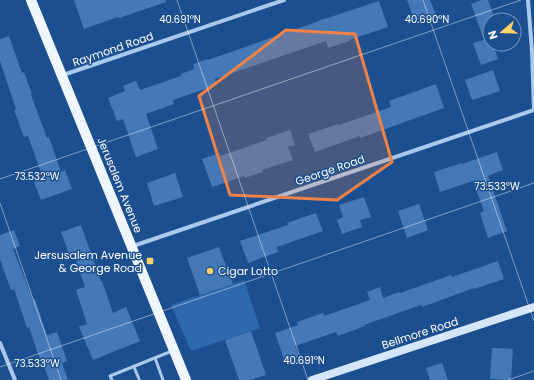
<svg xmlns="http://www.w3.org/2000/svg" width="534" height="380" viewBox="0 0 534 380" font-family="Poppins,sans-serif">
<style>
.green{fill:#2e69ad}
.building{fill:#4478b7}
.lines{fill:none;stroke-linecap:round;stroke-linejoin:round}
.service{stroke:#a9c9ee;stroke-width:3}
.minor{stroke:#a9c9ee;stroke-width:4}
.secondary{stroke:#d6e6fa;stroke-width:8}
.primary{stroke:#f0f6ff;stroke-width:10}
.marked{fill:#ee8249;fill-opacity:0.2;stroke:#ee8249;stroke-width:3;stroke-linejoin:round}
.ticks{fill:none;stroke:#fff;stroke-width:1;stroke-opacity:0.45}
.poi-dot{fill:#ffd166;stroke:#1b4f8f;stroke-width:1.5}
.labels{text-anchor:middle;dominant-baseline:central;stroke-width:3;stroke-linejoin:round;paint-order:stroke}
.street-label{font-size:11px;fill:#fff;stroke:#1b4f8f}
.poi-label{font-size:11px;fill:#fff;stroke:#1b4f8f;text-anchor:end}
.ticks-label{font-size:10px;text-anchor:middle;fill:#fff;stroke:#1b4f8f;stroke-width:3;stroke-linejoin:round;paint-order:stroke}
</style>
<rect width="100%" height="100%" fill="#1b4f8f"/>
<path class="green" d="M 244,280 L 260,328 L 191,351 L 171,305 Z"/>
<path class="building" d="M 74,0 L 166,0 L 166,2 L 119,18 L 118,17 L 84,29 Z
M 407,0 L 430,0 L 436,15 L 415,22 Z
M 482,0 L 488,0 L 495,20 L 490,20 L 490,44 L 493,44 L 498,59 L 481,65 L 473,43 L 484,40 L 471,4 Z
M 379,1 L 388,27 L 349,40 L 350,41 L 328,48 L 326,41 L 215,79 L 217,85 L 173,100 L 174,104 L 146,114 L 158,149 L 136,157 L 123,119 L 117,121 L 108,98 L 125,91 L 123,86 L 136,81 L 140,90 L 181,76 L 181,74 L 194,69 L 193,64 L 208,59 L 208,60 L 319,21 L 318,21 Z
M 9,36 L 22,73 L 24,72 L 32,94 L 31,95 L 47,138 L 49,137 L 61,172 L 65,170 L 72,189 L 41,200 L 34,182 L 43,178 L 28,136 L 24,137 L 14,110 L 16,109 L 0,61 L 0,39 Z
M 493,70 L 500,91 L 472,100 L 465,80 Z
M 436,84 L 444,108 L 360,138 L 360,136 L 315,152 L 308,134 L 338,124 L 339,125 L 391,107 L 389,101 Z
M 290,130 L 295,145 L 288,147 L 293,160 L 262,170 L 263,172 L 245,178 L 244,176 L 212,187 L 202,159 L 219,153 L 220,156 L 267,140 L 266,138 Z
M 497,152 L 503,170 L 488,176 L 507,231 L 488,238 L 480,213 L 484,211 L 473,181 L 440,192 L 434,172 L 462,163 L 462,164 Z
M 175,173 L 183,197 L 154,206 L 147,183 Z
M 364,197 L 371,217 L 360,220 L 362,227 L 342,234 L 337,220 L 343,217 L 339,205 Z
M 419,204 L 428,230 L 407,238 L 398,211 Z
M 316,213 L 323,231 L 277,247 L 278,252 L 248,263 L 240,241 L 288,225 L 287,223 Z
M 81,225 L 101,282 L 102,281 L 113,313 L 126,307 L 140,341 L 93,360 L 79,327 L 87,324 L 76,290 L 85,287 L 73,252 L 69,254 L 61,232 Z
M 14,230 L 20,246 L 13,249 L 33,300 L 35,299 L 47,335 L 57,332 L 67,361 L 62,363 L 68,380 L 49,380 L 42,360 L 40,360 L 29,327 L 27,328 L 14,289 L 11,290 L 0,260 L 0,235 Z
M 219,247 L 233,284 L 200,295 L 187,258 Z
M 498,261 L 504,279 L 474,289 L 474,288 L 422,307 L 421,305 L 364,325 L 365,326 L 338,336 L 336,332 L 295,346 L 300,360 L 286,365 L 275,333 L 298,325 L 297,322 L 323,313 L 324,316 L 370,300 L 367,292 L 380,287 L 383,298 L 399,292 L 400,293 L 451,275 L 452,277 Z
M 251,331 L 266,375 L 250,380 L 239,380 L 225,340 Z
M 492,348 L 513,349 L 511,380 L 490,379 Z
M 442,363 L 448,380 L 430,380 L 426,368 Z"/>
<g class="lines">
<path class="service" d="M 155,358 L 163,380
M 134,367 L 139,379
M 112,380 L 110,376 L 172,351"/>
<path class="minor" d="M 528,0 L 532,51 L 534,110
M 63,75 L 284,0
M 133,246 L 534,110
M 0,343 L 15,380"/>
<path class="secondary" d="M 312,380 L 534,307"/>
<path class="primary" d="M 31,0 L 186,380"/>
</g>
<path class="marked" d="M 286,30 L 355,34 L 392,162 L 337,200 L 230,195 L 199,96 Z"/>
<path class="ticks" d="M 177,0 L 308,380M 423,0 L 534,321M 0,179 L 521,0M 0,203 L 61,380M 0,367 L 534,183M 508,380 L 534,371"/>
<g class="poi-dot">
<rect x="146" y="257" width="8" height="8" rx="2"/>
<circle cx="210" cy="271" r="4"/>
</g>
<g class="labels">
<g class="street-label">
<text transform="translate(113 49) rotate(-19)">Raymond Road</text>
<text transform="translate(330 170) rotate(-19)">George Road</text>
<text transform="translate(120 185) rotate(68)">Jerusalem Avenue</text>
<text transform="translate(420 333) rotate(-18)">Bellmore Road</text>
</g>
<g class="poi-label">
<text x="142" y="255">Jersusalem Avenue<tspan x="142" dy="13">&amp; George Road</tspan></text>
<text x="218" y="271" text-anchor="start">Cigar Lotto</text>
</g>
</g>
<g class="ticks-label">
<text x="427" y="23">40.690°N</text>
<text x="180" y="23">40.691°N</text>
<text x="37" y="180">73.532°W</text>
<text x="497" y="190">73.533°W</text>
<text x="304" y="364">40.691°N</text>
<text x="37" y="367">73.533°W</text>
</g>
<g transform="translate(502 32) rotate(251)"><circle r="19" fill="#1b4f8f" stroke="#7695bc"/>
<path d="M0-3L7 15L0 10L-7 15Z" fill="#ffd166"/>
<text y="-6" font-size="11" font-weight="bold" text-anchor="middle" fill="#ffffff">N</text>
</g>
</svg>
